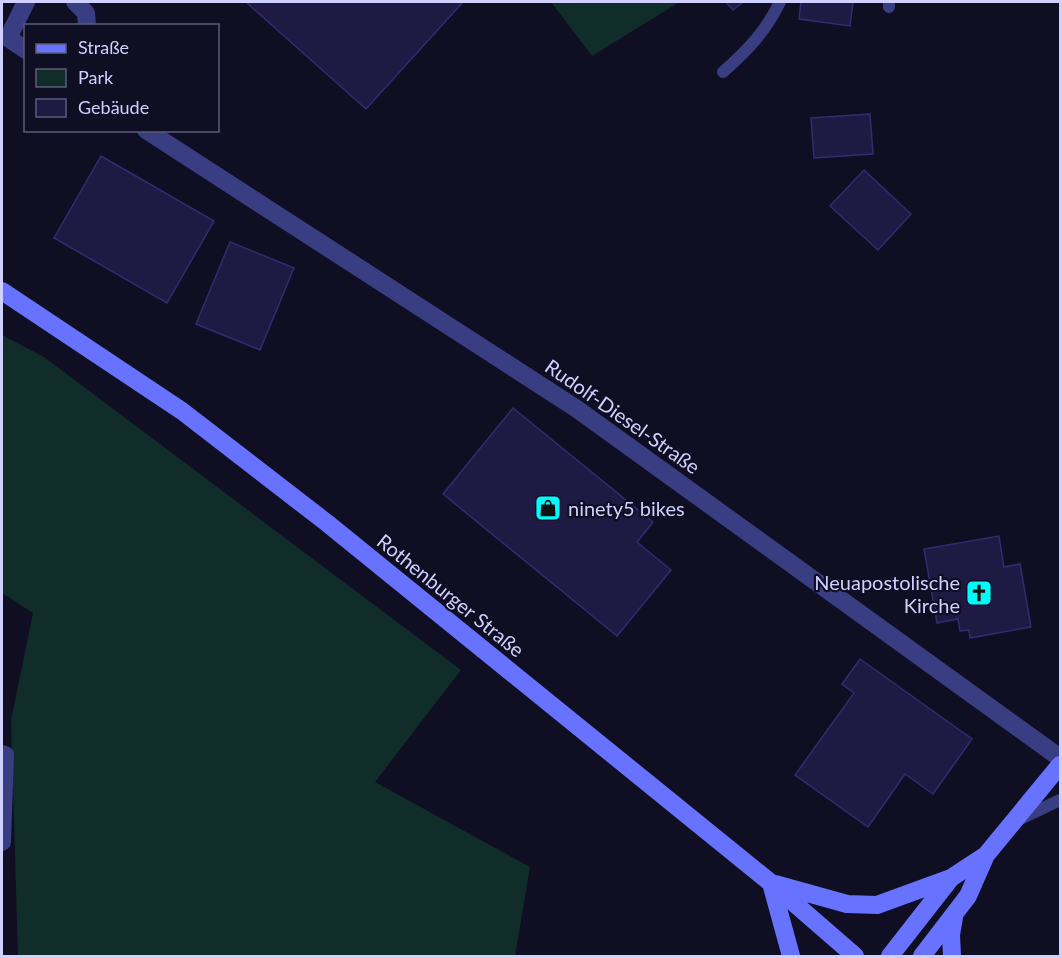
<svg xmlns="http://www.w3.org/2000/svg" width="1062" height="958" viewBox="0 0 1062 958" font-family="Lato,sans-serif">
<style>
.green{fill:#112d29}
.building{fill:#1e1a44;stroke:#322c70;stroke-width:1.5}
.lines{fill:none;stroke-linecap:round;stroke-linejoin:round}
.lane{stroke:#393d82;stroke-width:12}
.street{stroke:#393d82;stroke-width:18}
.secondary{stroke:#6772ff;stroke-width:18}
.labels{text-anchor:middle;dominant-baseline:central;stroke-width:4.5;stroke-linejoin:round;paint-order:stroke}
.street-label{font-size:20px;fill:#d0d0ff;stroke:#0f0e23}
.poi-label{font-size:20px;fill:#d0d0ff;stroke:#0f0e23;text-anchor:start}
</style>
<rect width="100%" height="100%" fill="#0f0e23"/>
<path class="green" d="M 551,2 L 677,2 L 678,3 L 592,56 Z
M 2,335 L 44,357 L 461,670 L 375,782 L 530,867 L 515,956 L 18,956 L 11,720 L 33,613 L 2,593 Z"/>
<path class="building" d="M 246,2 L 463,2 L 366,109 Z
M 726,2 L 743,2 L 733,10 Z
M 801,2 L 853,2 L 850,26 L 799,19 Z
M 870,114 L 873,154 L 814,158 L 811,118 Z
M 101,156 L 214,221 L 167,303 L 54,238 Z
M 864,170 L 911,214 L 878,250 L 830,206 Z
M 230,242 L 294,268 L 260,350 L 196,324 Z
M 513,408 L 653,522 L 637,542 L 671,570 L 617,636 L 443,494 Z
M 999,536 L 1004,567 L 1020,564 L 1031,627 L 970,638 L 969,630 L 960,631 L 958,619 L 937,623 L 924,549 Z
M 860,659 L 972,739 L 933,794 L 905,774 L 868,827 L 795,775 L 854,693 L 842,684 Z"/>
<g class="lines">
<path class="lane" d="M 889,2 L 889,7
M 723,72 C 748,50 766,31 780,2
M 1018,820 L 1060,800"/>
<path class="street" d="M 75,2 L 86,13 L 87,26
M 26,50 L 8,38 L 26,2
M 146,130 L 577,409 L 1060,758
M 2,754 L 5,755 L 2,842"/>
<path class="secondary" d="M 2,291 L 182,411 L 327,523 L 771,883 L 855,956
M 771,883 L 791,956
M 775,884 L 847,904 L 877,905 L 951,878
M 890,956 L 951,878 L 986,855
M 922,956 L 968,896 L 986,855 L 1060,765
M 952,956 L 951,935 L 954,917"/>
</g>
<defs>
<symbol id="shop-square" viewBox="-11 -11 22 22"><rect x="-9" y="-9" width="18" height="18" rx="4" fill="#00fbfa" stroke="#0f0e23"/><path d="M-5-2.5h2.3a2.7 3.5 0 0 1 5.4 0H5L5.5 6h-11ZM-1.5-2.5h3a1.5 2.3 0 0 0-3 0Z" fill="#111"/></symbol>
<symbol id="church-square" viewBox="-11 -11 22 22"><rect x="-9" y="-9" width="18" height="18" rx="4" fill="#00fbfa" stroke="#0f0e23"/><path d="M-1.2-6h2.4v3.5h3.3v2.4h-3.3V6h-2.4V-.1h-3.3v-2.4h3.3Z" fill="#111"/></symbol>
</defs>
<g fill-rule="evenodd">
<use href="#shop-square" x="533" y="493" width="30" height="30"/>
<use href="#church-square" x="964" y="578" width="30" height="30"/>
</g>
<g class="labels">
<g class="street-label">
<text transform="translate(623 416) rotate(35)">Rudolf-Diesel-Straße</text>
<text transform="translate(451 595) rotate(39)">Rothenburger Straße</text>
</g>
<g class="poi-label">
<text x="568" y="508">ninety5 bikes</text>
<text x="960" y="582" text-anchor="end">Neuapostolische<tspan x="960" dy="23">Kirche</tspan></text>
</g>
</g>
<rect width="1062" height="958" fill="none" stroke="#d0d0ff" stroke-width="6"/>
<rect x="24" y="24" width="195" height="108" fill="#0f0e23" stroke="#5c5c7b" stroke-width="1.5"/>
<rect x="36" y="44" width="30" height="9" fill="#6772ff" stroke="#5c5c7b" stroke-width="1.5"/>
<text x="78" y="54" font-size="18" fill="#d0d0ff">Straße</text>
<rect x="36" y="69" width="30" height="18" fill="#112d29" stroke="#5c5c7b" stroke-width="1.5"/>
<text x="78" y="84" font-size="18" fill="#d0d0ff">Park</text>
<rect x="36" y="99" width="30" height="18" fill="#1e1a44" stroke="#5c5c7b" stroke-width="1.5"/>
<text x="78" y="114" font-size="18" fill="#d0d0ff">Gebäude</text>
</svg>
